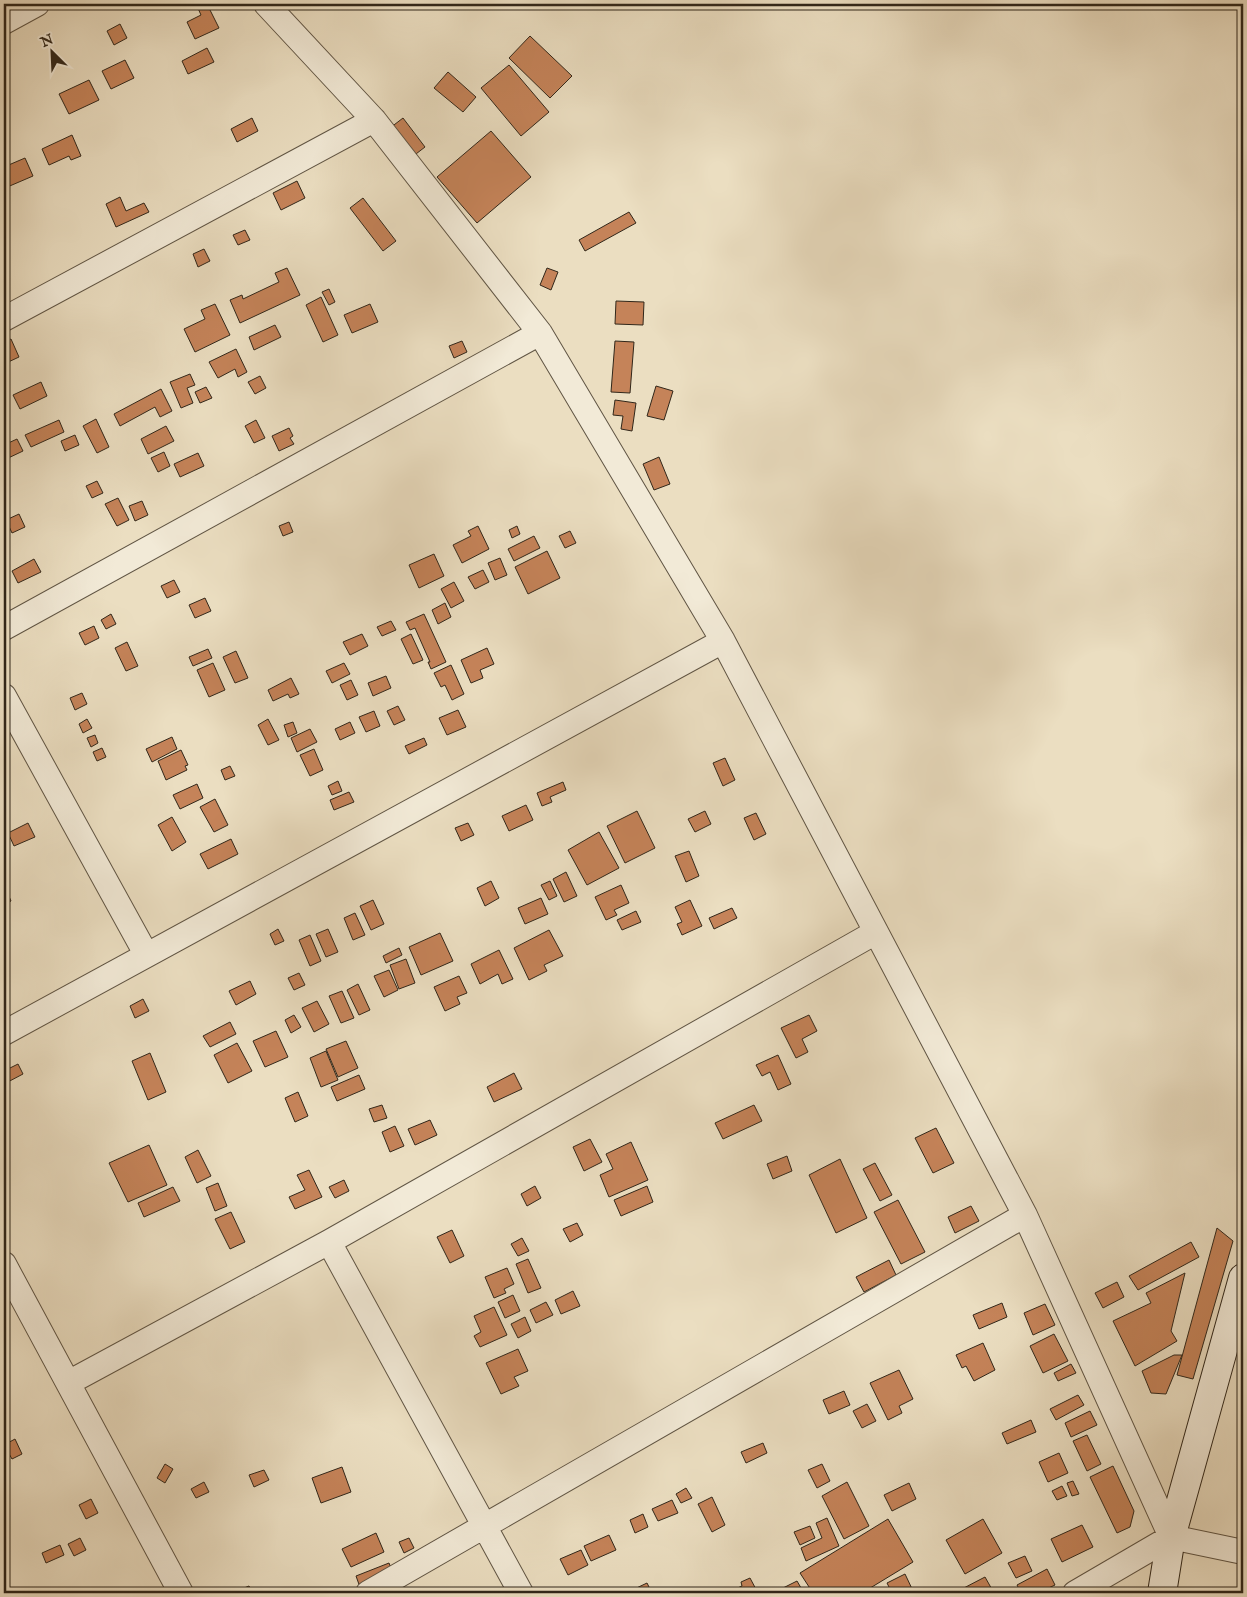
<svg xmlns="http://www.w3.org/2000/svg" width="1247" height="1597" viewBox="0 0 1247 1597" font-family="'IM FELL English',serif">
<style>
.building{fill:#c58359;stroke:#31271a}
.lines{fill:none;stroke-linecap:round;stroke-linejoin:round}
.minor-casing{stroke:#605544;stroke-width:26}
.secondary-casing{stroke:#31271a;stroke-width:30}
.minor{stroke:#f2ead7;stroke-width:24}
.secondary{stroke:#f2ead7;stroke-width:28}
</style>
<rect width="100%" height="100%" fill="#ebdec1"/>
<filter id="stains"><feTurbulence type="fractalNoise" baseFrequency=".004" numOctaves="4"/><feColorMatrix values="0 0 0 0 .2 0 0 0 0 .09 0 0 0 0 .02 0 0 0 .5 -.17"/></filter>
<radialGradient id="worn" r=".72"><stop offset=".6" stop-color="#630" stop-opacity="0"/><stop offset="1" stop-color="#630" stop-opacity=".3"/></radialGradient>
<path class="building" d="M 202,4 L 207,4 L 219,28 L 195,39 L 187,22 L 201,15 L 197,6 Z
M 120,24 L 127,38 L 114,45 L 107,31 Z
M 530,36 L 572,76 L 550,98 L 509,58 Z
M 207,48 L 214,62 L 188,74 L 182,61 Z
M 125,60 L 134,78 L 111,89 L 102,71 Z
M 509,65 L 549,112 L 521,136 L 481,88 Z
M 448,72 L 476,97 L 463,112 L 434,88 Z
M 89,80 L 99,100 L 69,114 L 59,94 Z
M 252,118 L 258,131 L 237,142 L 231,129 Z
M 403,118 L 425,147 L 412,157 L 390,128 Z
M 491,131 L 531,177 L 477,223 L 437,177 Z
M 72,135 L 81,156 L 71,160 L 69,156 L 49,165 L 42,149 Z
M 25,158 L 33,176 L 5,188 L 4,185 L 4,167 Z
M 297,181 L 305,198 L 281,210 L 273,193 Z
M 120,197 L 126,211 L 144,203 L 149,212 L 116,227 L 106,204 Z
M 363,198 L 396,241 L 383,251 L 350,208 Z
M 629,212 L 636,223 L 585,251 L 579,240 Z
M 245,230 L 250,240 L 238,245 L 233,235 Z
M 204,249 L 210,261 L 198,267 L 193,254 Z
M 287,268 L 300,295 L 240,323 L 230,300 L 242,295 L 243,299 L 279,282 L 275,273 Z
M 547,268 L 558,272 L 551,290 L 540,285 Z
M 329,289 L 335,302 L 329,305 L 322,292 Z
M 321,297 L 338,335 L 323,342 L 306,305 Z
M 616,301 L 644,302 L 643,325 L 615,324 Z
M 215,304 L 230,335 L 195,352 L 184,329 L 205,319 L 201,310 Z
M 370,304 L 378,322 L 352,333 L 344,315 Z
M 275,325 L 281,337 L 254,350 L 249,337 Z
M 11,339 L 19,357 L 4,364 L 4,342 Z
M 462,341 L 467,352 L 454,358 L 449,346 Z
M 615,341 L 634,342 L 630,393 L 611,392 Z
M 236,349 L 247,372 L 238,377 L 235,369 L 218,378 L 209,362 Z
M 190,374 L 195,385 L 187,388 L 193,403 L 181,408 L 170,382 Z
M 260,376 L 266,388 L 255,394 L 248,382 Z
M 41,382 L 47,396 L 20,409 L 13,395 Z
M 656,386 L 673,391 L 664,420 L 647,416 Z
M 206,387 L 212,398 L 200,403 L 195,392 Z
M 161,389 L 172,411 L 160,417 L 155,407 L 120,426 L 114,414 Z
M 615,400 L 636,403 L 632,431 L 621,429 L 623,416 L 613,415 Z
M 96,419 L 109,447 L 97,453 L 83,426 Z
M 59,420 L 64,432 L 31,447 L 25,435 Z
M 256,420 L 265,438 L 254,443 L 245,426 Z
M 166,426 L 174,441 L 148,454 L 141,439 Z
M 289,428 L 293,436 L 290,438 L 294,444 L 279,451 L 272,436 Z
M 75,435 L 79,445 L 65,451 L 61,441 Z
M 17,439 L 23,451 L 4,460 L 4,445 Z
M 164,452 L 170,466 L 158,472 L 151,458 Z
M 198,453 L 204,466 L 180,477 L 174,464 Z
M 659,457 L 670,484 L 654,490 L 643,464 Z
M 97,481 L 103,493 L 92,498 L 86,486 Z
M 118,498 L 129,520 L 117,526 L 105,504 Z
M 142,501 L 148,515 L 135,521 L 129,506 Z
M 19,514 L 25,527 L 12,533 L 6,520 Z
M 289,522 L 293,532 L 283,536 L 279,526 Z
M 478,526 L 489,549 L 462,563 L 453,545 L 471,536 L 468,531 Z
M 517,526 L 520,534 L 512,538 L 509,530 Z
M 570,531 L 576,543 L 565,548 L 559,536 Z
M 534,536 L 540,548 L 514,561 L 508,549 Z
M 547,551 L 560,578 L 528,594 L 515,567 Z
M 434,554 L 444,576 L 419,588 L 409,565 Z
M 500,558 L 507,575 L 495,580 L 488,563 Z
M 34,559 L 41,572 L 18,583 L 12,571 Z
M 483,570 L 489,582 L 475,589 L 468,577 Z
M 174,580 L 180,592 L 167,598 L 161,586 Z
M 454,582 L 464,601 L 451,608 L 441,589 Z
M 205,598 L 211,611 L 195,618 L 189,605 Z
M 445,603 L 451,617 L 438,624 L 432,610 Z
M 111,614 L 116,624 L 106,629 L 101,620 Z
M 424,614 L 446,662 L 431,669 L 428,662 L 430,662 L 415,628 L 410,630 L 406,622 Z
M 391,621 L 396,630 L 382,636 L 377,627 Z
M 94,626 L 99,638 L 85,645 L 79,633 Z
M 362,634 L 368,646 L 350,655 L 343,642 Z
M 411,634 L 423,660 L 413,664 L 401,639 Z
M 127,642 L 138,666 L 126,671 L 115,648 Z
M 487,648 L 494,664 L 480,670 L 483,678 L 471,683 L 461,660 Z
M 208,649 L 212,658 L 193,666 L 189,657 Z
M 236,651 L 248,678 L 235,683 L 223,657 Z
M 213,663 L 225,690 L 209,697 L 197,670 Z
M 344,663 L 350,674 L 332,683 L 326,671 Z
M 451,665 L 464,694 L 452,700 L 445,685 L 441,687 L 434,673 Z
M 386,676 L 391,688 L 373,696 L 368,683 Z
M 291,678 L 299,694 L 290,698 L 288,694 L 273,701 L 268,690 Z
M 351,680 L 358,695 L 347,700 L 340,685 Z
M 82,693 L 87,704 L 75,710 L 70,698 Z
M 398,706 L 405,720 L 394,725 L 387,711 Z
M 458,710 L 466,727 L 447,735 L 439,718 Z
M 374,711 L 380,726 L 366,732 L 359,717 Z
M 87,719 L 92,728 L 83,733 L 79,724 Z
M 268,719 L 279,740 L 268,745 L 258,725 Z
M 293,722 L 297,733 L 288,737 L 284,725 Z
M 350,722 L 355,733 L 340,740 L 335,729 Z
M 310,729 L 317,742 L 297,752 L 291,738 Z
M 95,735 L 98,743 L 91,747 L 87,738 Z
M 172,737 L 177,749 L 152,762 L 146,749 Z
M 424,738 L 427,745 L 409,754 L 405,746 Z
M 102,748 L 106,757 L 97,761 L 93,752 Z
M 314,749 L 323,770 L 310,776 L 300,755 Z
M 181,750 L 188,765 L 185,766 L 187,770 L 166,780 L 158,761 Z
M 725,758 L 735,780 L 723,786 L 713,763 Z
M 230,766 L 235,776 L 225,780 L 221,770 Z
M 338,781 L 342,791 L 332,795 L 328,786 Z
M 563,782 L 566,790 L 550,797 L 552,802 L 542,806 L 537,793 Z
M 197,784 L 203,798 L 180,809 L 173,795 Z
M 349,792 L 354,802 L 334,810 L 330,800 Z
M 215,799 L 228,825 L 214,832 L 200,807 Z
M 526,805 L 533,820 L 509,831 L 502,816 Z
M 637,811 L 655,848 L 625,863 L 607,826 Z
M 705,811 L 711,824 L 695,832 L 688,819 Z
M 756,813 L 766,834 L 754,840 L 744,818 Z
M 172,817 L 186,842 L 172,851 L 158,825 Z
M 28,823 L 35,837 L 14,846 L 8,833 Z
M 468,823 L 474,835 L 461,841 L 455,828 Z
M 599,832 L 619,868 L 587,885 L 568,850 Z
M 231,839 L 238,854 L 208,869 L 200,854 Z
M 689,851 L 699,876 L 686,882 L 675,856 Z
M 566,872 L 577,896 L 564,902 L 553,879 Z
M 491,881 L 499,898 L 485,906 L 477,888 Z
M 550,881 L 557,896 L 549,900 L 541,885 Z
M 621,885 L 629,903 L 614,910 L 617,915 L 606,920 L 595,897 Z
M 5,887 L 11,901 L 4,905 L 4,888 Z
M 541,898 L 548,914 L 525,924 L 518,908 Z
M 373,900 L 384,924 L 371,930 L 360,906 Z
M 690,900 L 702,926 L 682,935 L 677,924 L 682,922 L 675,907 Z
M 732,908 L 737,918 L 714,929 L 709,918 Z
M 636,911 L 641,922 L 622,930 L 617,920 Z
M 355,913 L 365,935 L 353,940 L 344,918 Z
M 278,929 L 284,941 L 275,945 L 270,934 Z
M 328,929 L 338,952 L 326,957 L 316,934 Z
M 549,930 L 563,956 L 544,965 L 547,971 L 529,980 L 514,948 Z
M 440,933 L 453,961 L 421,975 L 409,947 Z
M 310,935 L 321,961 L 310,966 L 299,940 Z
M 399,948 L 402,955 L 386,963 L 383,956 Z
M 499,950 L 513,979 L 502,984 L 498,974 L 480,984 L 471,964 Z
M 406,959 L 415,983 L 399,989 L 390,965 Z
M 389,970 L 398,990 L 384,997 L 374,976 Z
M 299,973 L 305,985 L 294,990 L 288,978 Z
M 459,976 L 467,993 L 457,997 L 460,1004 L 445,1011 L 434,987 Z
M 250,981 L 256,994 L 236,1005 L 229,991 Z
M 358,984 L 370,1010 L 359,1015 L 347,990 Z
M 342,991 L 354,1018 L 341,1023 L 329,996 Z
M 143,999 L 149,1011 L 135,1018 L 130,1006 Z
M 317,1001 L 329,1024 L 314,1032 L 302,1008 Z
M 294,1015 L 301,1027 L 291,1033 L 285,1020 Z
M 809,1015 L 817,1031 L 802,1039 L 808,1052 L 796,1058 L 781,1028 Z
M 230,1022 L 236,1034 L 210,1047 L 203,1036 Z
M 276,1031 L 288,1057 L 265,1067 L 253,1041 Z
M 346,1041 L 358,1068 L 338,1077 L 326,1049 Z
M 237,1043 L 252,1071 L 228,1083 L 214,1055 Z
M 326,1051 L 338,1080 L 321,1087 L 310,1058 Z
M 150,1053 L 166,1092 L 148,1100 L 132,1061 Z
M 778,1055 L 791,1084 L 778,1090 L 770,1072 L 762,1076 L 756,1065 Z
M 18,1064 L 23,1074 L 4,1084 L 4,1071 Z
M 514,1073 L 522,1089 L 494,1102 L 487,1087 Z
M 359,1075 L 365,1089 L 337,1101 L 331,1087 Z
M 298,1092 L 308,1116 L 295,1122 L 285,1098 Z
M 382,1105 L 387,1118 L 374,1122 L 369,1109 Z
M 754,1105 L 762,1121 L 723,1139 L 715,1123 Z
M 430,1120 L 437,1135 L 415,1145 L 408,1129 Z
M 395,1126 L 404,1146 L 390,1152 L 382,1132 Z
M 936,1128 L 954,1163 L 933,1173 L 915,1138 Z
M 590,1139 L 602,1162 L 584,1171 L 573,1147 Z
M 631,1142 L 648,1180 L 609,1197 L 600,1175 L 613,1169 L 606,1154 Z
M 149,1145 L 167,1185 L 128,1202 L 109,1163 Z
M 198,1150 L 211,1176 L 197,1183 L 185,1157 Z
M 787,1156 L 792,1171 L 773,1179 L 767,1164 Z
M 840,1159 L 867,1218 L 836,1233 L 809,1175 Z
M 875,1163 L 892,1195 L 880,1201 L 863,1169 Z
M 309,1170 L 322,1197 L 295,1209 L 289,1197 L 305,1190 L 297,1175 Z
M 344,1180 L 349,1191 L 335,1198 L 329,1187 Z
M 218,1183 L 227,1206 L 215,1211 L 206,1188 Z
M 535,1186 L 541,1198 L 527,1206 L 521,1194 Z
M 647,1186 L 653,1202 L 621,1216 L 614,1200 Z
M 173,1187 L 180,1201 L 144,1217 L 138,1203 Z
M 898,1200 L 925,1252 L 901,1264 L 874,1212 Z
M 971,1206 L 979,1221 L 955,1233 L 948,1217 Z
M 231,1212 L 245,1242 L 230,1249 L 215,1219 Z
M 577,1223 L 583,1235 L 570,1242 L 563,1229 Z
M 1217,1228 L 1233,1241 L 1193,1379 L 1177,1375 Z
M 452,1230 L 464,1256 L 450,1263 L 437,1237 Z
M 522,1238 L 529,1251 L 518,1256 L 511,1244 Z
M 1191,1242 L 1199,1257 L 1138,1290 L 1129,1276 Z
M 528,1259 L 541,1288 L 528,1293 L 516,1264 Z
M 889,1260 L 896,1275 L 864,1292 L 856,1277 Z
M 507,1268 L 514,1284 L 504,1289 L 506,1293 L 494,1298 L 485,1277 Z
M 1185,1273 L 1171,1331 L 1177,1341 L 1135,1366 L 1113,1321 L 1151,1303 L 1146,1293 Z
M 1117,1282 L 1124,1297 L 1103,1308 L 1095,1293 Z
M 573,1291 L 580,1306 L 561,1314 L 555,1300 Z
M 513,1295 L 520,1311 L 505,1318 L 498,1302 Z
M 546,1302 L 553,1315 L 536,1323 L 530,1310 Z
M 1002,1303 L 1007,1317 L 979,1329 L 973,1315 Z
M 1045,1304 L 1055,1325 L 1033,1335 L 1024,1313 Z
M 494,1307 L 507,1335 L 480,1347 L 474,1336 L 481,1332 L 474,1316 Z
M 525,1317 L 531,1331 L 518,1338 L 511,1324 Z
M 1054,1334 L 1068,1361 L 1043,1373 L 1030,1346 Z
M 983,1343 L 995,1370 L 974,1381 L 966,1366 L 962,1368 L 956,1355 Z
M 518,1349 L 528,1371 L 514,1377 L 519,1386 L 501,1394 L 486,1363 Z
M 1174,1355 L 1182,1355 L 1166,1394 L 1151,1393 L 1142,1371 Z
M 1071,1364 L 1076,1373 L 1058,1381 L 1054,1373 Z
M 899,1370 L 913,1399 L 899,1406 L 902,1413 L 888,1420 L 870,1383 Z
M 844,1391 L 850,1405 L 829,1414 L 823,1400 Z
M 1078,1395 L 1084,1405 L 1056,1420 L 1050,1409 Z
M 867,1404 L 876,1421 L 862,1428 L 853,1411 Z
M 1090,1411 L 1097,1425 L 1071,1437 L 1065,1423 Z
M 1031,1420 L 1036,1432 L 1007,1444 L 1002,1433 Z
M 1087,1435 L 1101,1464 L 1087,1471 L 1073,1441 Z
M 15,1439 L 22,1454 L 12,1459 L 4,1445 Z
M 763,1443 L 767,1453 L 746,1463 L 741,1452 Z
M 1059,1453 L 1068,1473 L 1048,1482 L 1039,1462 Z
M 165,1464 L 173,1469 L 165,1483 L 157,1478 Z
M 822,1464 L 830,1481 L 817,1488 L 808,1470 Z
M 1113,1466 L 1134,1511 L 1130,1527 L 1117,1533 L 1090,1477 Z
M 342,1467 L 351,1492 L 321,1503 L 312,1478 Z
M 264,1470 L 269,1480 L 254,1487 L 249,1475 Z
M 1073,1481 L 1079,1494 L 1072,1496 L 1067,1483 Z
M 204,1482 L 209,1492 L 196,1498 L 191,1489 Z
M 847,1482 L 869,1526 L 844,1539 L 822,1496 Z
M 909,1483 L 916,1499 L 892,1511 L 884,1495 Z
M 1062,1486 L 1067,1496 L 1057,1500 L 1052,1491 Z
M 686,1488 L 692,1498 L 681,1503 L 676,1494 Z
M 712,1497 L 725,1525 L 712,1532 L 698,1504 Z
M 91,1499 L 98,1513 L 86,1519 L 79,1505 Z
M 672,1500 L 678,1513 L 658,1521 L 652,1509 Z
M 643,1514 L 648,1527 L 635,1533 L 630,1520 Z
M 827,1518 L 839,1546 L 806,1561 L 801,1548 L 822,1538 L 816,1523 Z
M 888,1519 L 913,1562 L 862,1593 L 813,1593 L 800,1573 Z
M 983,1519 L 1002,1553 L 965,1574 L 946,1540 Z
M 1082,1525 L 1093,1547 L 1062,1562 L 1051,1539 Z
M 810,1526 L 815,1538 L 800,1545 L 794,1532 Z
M 376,1533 L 384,1552 L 351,1567 L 342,1549 Z
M 609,1535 L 616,1550 L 591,1561 L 584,1546 Z
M 80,1538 L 86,1550 L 74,1556 L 68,1544 Z
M 409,1538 L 414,1548 L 404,1553 L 399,1542 Z
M 60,1545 L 64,1555 L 46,1563 L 42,1553 Z
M 581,1550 L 588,1565 L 568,1575 L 560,1559 Z
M 1025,1556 L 1032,1571 L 1016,1578 L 1008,1563 Z
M 389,1563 L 394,1576 L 361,1590 L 356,1576 Z
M 1047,1569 L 1055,1585 L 1038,1593 L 1021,1593 L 1017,1585 Z
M 905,1574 L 914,1593 L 892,1593 L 887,1583 Z
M 985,1577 L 994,1593 L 962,1593 L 960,1590 Z
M 750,1578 L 758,1593 L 726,1593 L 742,1586 L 741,1582 Z
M 797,1581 L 804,1593 L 773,1593 Z
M 647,1583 L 652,1593 L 626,1593 Z
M 249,1586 L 253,1593 L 240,1593 L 239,1590 Z"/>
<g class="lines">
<defs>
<path id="minor" d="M 266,4 L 374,120 L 540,333 L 723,641 L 1025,1215 L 1171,1537
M 4,22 L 37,4
M 4,319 L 374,120
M 4,628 L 540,333
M 4,696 L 146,954
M 4,1033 L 723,641
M 329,1242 L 521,1593
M 4,1264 L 181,1593
M 68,1383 L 329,1242 L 876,932
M 368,1593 L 1025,1215
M 1075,1593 L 1171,1537 L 1243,1552"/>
<path id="secondary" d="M 1162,1593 L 1171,1537 L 1243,1278"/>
</defs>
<use href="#minor" class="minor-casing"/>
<use href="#secondary" class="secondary-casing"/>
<use href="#minor" class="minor"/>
<use href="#secondary" class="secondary"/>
</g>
<rect width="1247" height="1597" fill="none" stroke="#ebdec1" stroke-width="20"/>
<rect x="5" y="5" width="1237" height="1587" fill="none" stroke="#31271a" stroke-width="2.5"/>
<rect x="10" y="10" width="1227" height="1577" fill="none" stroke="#31271a"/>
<g transform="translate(52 52) rotate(336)" stroke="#f2ead7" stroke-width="4" paint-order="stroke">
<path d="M0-4L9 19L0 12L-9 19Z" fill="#31271a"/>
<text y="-8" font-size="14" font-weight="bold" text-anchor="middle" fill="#31271a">N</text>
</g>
<rect width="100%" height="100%" filter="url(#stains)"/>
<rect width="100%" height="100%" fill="url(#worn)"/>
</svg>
